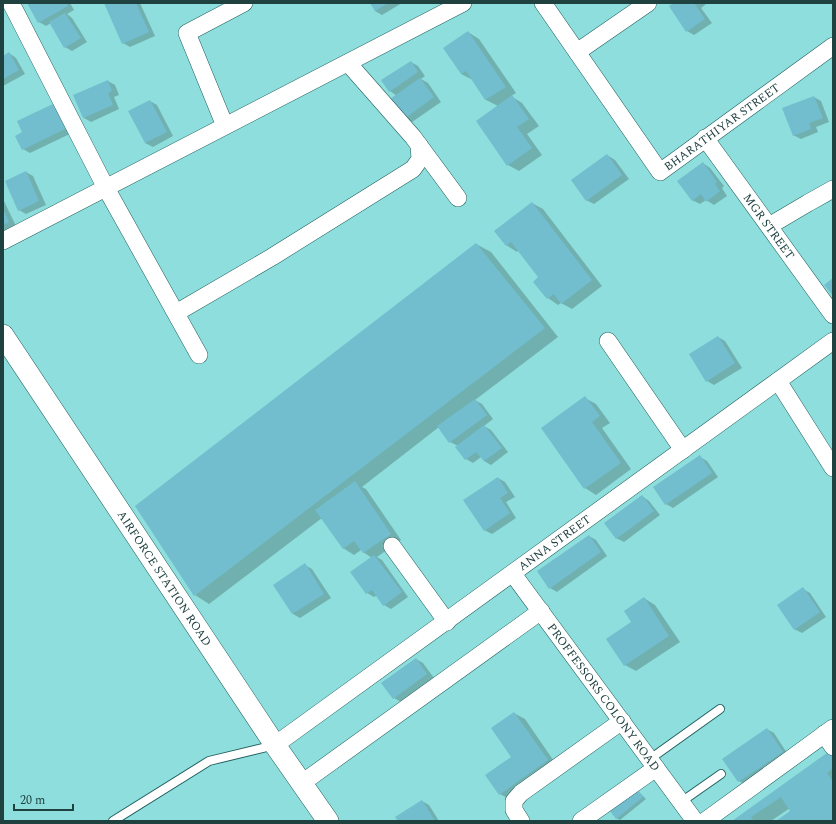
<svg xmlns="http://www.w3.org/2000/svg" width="836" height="824" font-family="Spectral,serif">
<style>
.shadow{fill:#0003}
.building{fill:#72becf}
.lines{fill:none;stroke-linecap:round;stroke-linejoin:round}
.service-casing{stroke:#21605f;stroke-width:10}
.minor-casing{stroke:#21605f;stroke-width:18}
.tertiary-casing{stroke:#21605f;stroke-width:22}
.service{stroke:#fff;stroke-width:8}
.minor{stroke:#fff;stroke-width:17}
.tertiary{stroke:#fff;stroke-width:21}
.labels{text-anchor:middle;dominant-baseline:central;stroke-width:4;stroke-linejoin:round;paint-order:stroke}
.street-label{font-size:12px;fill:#1f4140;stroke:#8ddedc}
</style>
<rect width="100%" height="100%" fill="#8ddedc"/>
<g class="shadow">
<path d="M28,3H70L74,10L67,14L72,18L87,42L72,51L65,47L51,23L46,26L39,22Z"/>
<path d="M105,3H140L155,36L130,47L123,43Z"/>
<path d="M371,3H402L382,15L375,11Z"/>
<path d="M675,3H705L706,4L701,8L712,23L694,35L687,31L670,7Z"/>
<path d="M468,32L479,39L516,93L511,96L522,103L539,126L527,134L542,155L519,171L508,165L498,106L486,100L473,80L461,74Z"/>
<path d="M9,53L16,58L25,74L3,86V57Z"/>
<path d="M411,62L418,66L425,76L421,79L428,83L441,102L412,122L405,118L397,96L390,91Z"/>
<path d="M108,81L115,85L119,95L114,97L119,109L91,122L84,118Z"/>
<path d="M814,97L821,101L829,122L816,127L818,132L801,139L793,135Z"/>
<path d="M150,101L157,105L173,136L153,147L145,143Z"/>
<path d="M64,107L76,131L30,153L23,149Z"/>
<path d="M607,155L615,160L629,179L594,204L586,200Z"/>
<path d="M703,163L710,168L724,186L722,188L727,196L714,205L706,200L700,204L692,200Z"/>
<path d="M26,172L33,176L46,205L26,214L19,210Z"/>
<path d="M3,199L16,226L3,232Z"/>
<path d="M532,203L543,209L602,286L572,309L561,303L558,305L548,298L540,278L519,250L517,252L506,245Z"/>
<path d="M476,244L491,252L558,337L475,400L482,404L493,419L484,426L491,430L508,452L491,465L484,461L481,457L473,463L466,459L457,447L458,446L450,442L439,427L362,487L366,489L401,540L377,557L382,560L408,597L391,609L384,605L377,595L374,597L367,593L372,558L363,552L361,550L354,555L343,548L322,518L209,604L195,595Z"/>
<path d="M718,337L725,341L742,368L714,385L707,381Z"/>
<path d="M585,398L596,404L610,423L602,428L631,469L596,495L585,488Z"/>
<path d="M700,457L707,461L718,477L673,508L666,504Z"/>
<path d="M498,478L505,482L515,497L506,502L516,518L492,534L484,530Z"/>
<path d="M642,496L649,501L660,515L624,542L616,538Z"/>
<path d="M589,536L596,540L607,556L557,592L550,588Z"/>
<path d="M305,565L312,569L331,598L300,618L293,614L274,585Z"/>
<path d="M803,589L810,593L826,617L802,633L794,629Z"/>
<path d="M644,598L655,605L680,642L636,671L625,665Z"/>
<path d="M416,659L423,663L434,678L401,702L394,698Z"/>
<path d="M514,713L525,719L558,767L511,800L500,794L512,757Z"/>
<path d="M767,729L774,733L789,756L746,785L739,781Z"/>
<path d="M833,753V821H777L792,811L790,808L771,821H733Z"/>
<path d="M637,790L646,799L620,820L616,818Z"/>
<path d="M422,801L429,805L439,821H399Z"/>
</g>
<g class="building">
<path d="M27,3H66L68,6L38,23Z"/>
<path d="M104,3H136L149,32L122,44Z"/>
<path d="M370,3H388L375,11Z"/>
<path d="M673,3H694L705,19L686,32L669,6Z"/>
<path d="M65,13L81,38L64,48L49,22Z"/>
<path d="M468,31L506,87L485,100L466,71L461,74L443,48Z"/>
<path d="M9,52L19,70L3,79V56Z"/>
<path d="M411,61L418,72L389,92L381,80Z"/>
<path d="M420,78L434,97L404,119L390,99Z"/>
<path d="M108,80L112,91L108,93L113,105L83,118L73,95Z"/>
<path d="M512,95L529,119L517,127L532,148L507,166L476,121Z"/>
<path d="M814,96L823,118L809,123L811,129L793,136L782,108Z"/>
<path d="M150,100L167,132L145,143L128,111Z"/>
<path d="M57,102L69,127L22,150L15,136L22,132L17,121Z"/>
<path d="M607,154L622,175L586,201L571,180Z"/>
<path d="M703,162L717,182L715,184L720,191L706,202L701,194L692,201L677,181Z"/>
<path d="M26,171L39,201L18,211L5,181Z"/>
<path d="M532,202L592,280L561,304L554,294L547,299L533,282L538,277L511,242L506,246L494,231Z"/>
<path d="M3,209L9,222L3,225Z"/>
<path d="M476,243L545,328L194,596L135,506Z"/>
<path d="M833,278V296L824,285Z"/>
<path d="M718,336L735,363L706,382L689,354Z"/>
<path d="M585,396L600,416L592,422L621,463L584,489L541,428Z"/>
<path d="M475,399L487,415L449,443L437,426Z"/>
<path d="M484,425L502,448L484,461L476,452L465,460L455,447Z"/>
<path d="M700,455L712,473L665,505L653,487Z"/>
<path d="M498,477L508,493L500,498L510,513L484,531L463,500Z"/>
<path d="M355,481L391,534L363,553L354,541L343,549L315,510Z"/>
<path d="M642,495L654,511L616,539L604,523Z"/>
<path d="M589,535L601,552L549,589L537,571Z"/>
<path d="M374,555L402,592L383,606L372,590L366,594L350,572Z"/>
<path d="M305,563L324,594L292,614L273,585Z"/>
<path d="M803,587L820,612L794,630L777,605Z"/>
<path d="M644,597L669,636L624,666L606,639L631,622L624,611Z"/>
<path d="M416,658L427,674L393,699L381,683Z"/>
<path d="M514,712L548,760L499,795L485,775L511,757L491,728Z"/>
<path d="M767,728L783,752L738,782L722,759Z"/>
<path d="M831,750L833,754V768L827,773L833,782V821H776L790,811L781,797L751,817L754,821H732Z"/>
<path d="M637,789L643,797L616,819L610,811Z"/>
<path d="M422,800L435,821H398L395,817Z"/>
</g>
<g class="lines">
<defs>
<g id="service">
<path d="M650,759L720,709"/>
<path d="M681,802L721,774"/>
<path d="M113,821L209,761L275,745"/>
</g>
<g id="minor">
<path d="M11,3L106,188L199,355"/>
<path id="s1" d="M543,3L660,172L833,46"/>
<path d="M577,52L648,3"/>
<path d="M348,63L413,137L458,198"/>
<path d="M225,126L187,33L244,3"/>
<path id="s2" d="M705,138L833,315"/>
<path d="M769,226L808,203L833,189"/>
<path d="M3,241L463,3"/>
<path d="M176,313L272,257L413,169L420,159L419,145"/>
<path d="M608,341L683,450"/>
<path d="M778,381L833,468"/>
<path d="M392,546L447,622"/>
<path id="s3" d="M513,574L695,821"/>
<path d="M824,734L833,747"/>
<path id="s4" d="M275,745L833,341"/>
<path d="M302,783L541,611"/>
<path d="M521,821L514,810V801L521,793L622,721"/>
<path d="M581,821L656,768"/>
<path d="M705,821L833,728"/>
</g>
<g id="tertiary">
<path id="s5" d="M3,335L275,745L328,821"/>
</g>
</defs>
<use href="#service" class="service-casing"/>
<use href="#minor" class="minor-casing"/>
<use href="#tertiary" class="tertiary-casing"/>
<use href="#service" class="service"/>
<use href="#minor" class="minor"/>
<use href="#tertiary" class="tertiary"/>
</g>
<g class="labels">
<g class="street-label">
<text stroke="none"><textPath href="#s1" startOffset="282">BHARATHIYAR STREET</textPath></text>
<text stroke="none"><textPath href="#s2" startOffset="109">MGR STREET</textPath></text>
<text stroke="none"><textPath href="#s4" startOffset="345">ANNA STREET</textPath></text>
<text stroke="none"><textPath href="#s5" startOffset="292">AIRFORCE STATION ROAD</textPath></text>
<text stroke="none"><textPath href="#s3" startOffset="153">PROFFESSORS COLONY ROAD</textPath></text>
</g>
</g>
<rect width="836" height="824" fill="none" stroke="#1f4140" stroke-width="8"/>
<path d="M14 804v6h59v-6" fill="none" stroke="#1f4140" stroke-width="2"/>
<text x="20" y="804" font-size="12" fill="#1f4140" stroke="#8ddedc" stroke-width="3" paint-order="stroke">20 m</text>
</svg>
